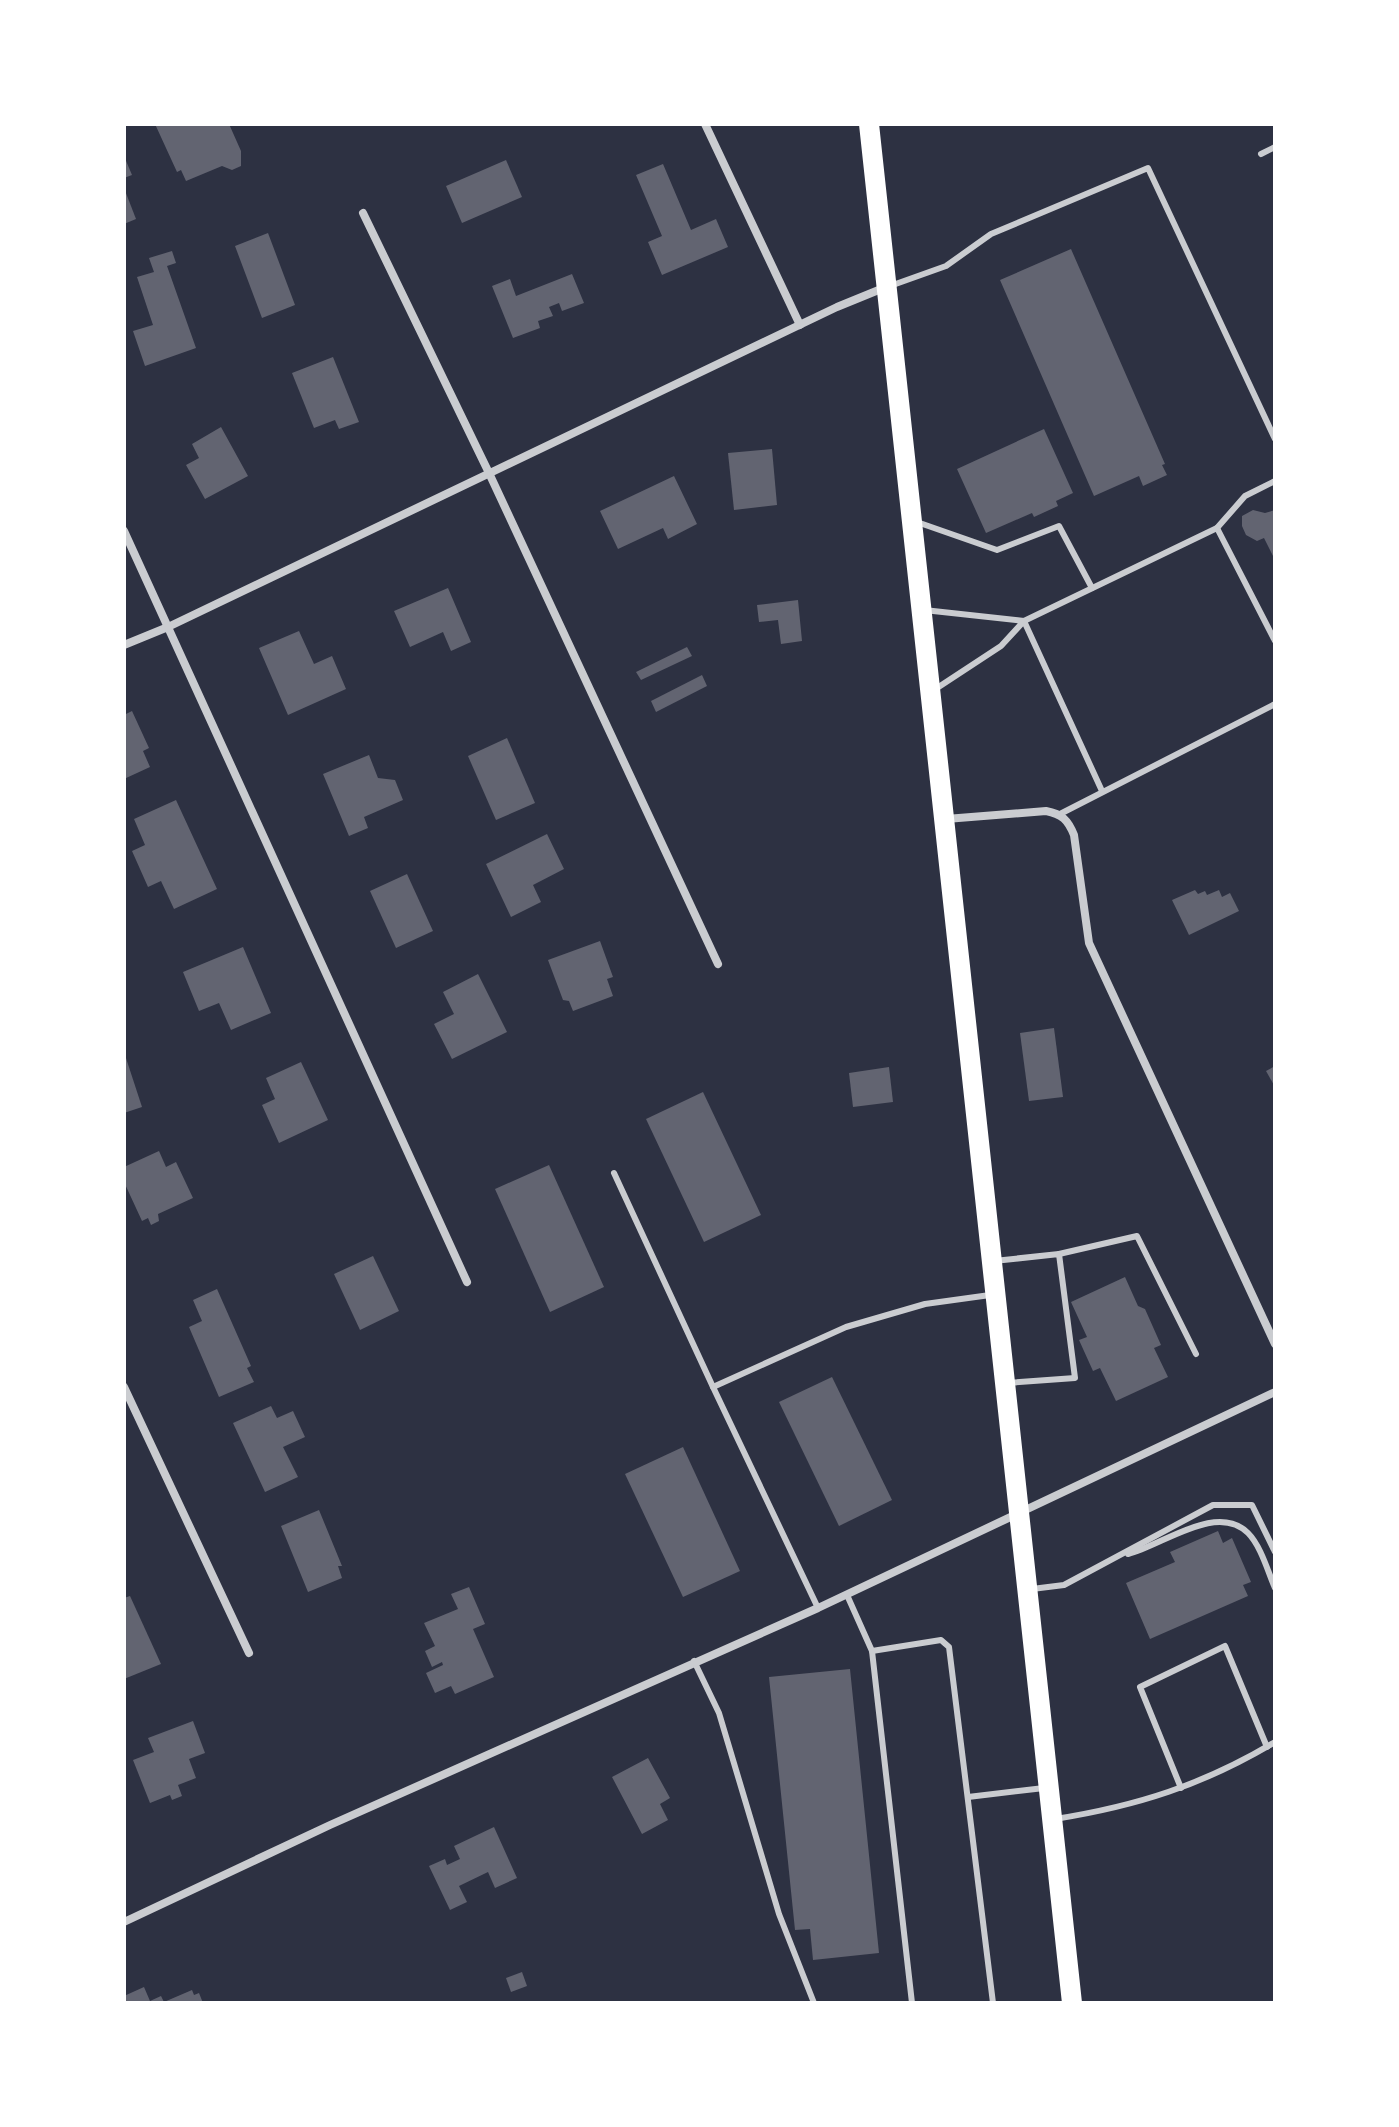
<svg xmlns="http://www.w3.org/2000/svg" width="1399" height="2127" font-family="Lora,serif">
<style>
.building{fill:#626471}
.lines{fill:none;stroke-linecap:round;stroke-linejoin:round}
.service{stroke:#caccd0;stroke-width:6}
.minor{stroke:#caccd0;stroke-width:8}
.primary{stroke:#fff;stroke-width:20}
</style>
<rect width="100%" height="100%" fill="#2d3142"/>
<g class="building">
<path d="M155,124H229L241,151V166L232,170L222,166L186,181L181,170L177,172Z"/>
<path d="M124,156L132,175L124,178Z"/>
<path d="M506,160L522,197L462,223L446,186Z"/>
<path d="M663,164L691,230L716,219L728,247L662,275L648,242L662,236L636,175Z"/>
<path d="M124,188L136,219L124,224Z"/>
<path d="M268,233L295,305L262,318L235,246Z"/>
<path d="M1071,249L1165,464L1162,465L1167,475L1143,486L1139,476L1094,496L1000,280Z"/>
<path d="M172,251L176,263L167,266L196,348L145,366L133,331L153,325L137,277L154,272L149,258Z"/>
<path d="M572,274L584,303L562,311L559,303L549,307L553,316L538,321L540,328L513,338L492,286L510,279L516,296Z"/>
<path d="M333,357L359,422L339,429L335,420L314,428L292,373Z"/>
<path d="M221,427L248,476L205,499L186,465L199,458L192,444Z"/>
<path d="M1044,429L1073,493L1056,501L1058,506L1034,517L1032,513L986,533L957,469Z"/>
<path d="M772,449L777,505L734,510L728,453Z"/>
<path d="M674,476L697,524L668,539L663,528L618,549L600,511Z"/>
<path d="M1253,510L1265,513L1275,510V560L1264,538L1257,541L1246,535L1242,526V516Z"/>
<path d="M448,588L471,642L451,651L443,632L410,647L394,611Z"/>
<path d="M798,600L802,641L781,644L778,620L759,622L757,605Z"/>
<path d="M299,631L314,664L332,656L346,689L288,715L259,648Z"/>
<path d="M687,647L692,656L641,680L636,672Z"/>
<path d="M702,675L707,686L656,712L651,701Z"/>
<path d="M132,711L149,748L143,751L150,767L124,779V715Z"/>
<path d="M507,738L535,803L496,820L468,756Z"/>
<path d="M369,755L378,778L395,780L403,800L364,817L368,828L349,836L323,774Z"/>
<path d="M176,800L217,889L174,909L161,881L148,887L132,851L145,845L134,819Z"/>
<path d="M547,834L564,869L533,885L541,902L511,917L486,864Z"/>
<path d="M407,874L433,931L396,948L370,891Z"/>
<path d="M1195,890L1198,894L1205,891L1207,895L1219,890L1222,897L1230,893L1239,911L1189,935L1172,900Z"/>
<path d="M600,941L613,977L607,979L613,996L573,1011L569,1001L563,1000L548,960Z"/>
<path d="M243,947L271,1013L231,1030L219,1003L199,1011L183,972Z"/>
<path d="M478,974L507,1032L452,1059L434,1024L454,1014L443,992Z"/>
<path d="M1054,1028L1063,1097L1029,1101L1020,1033Z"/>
<path d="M124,1052L142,1107L124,1113Z"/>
<path d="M301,1062L328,1120L279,1143L262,1105L275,1099L266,1078Z"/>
<path d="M1275,1066V1087L1266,1071Z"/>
<path d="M889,1067L893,1102L853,1107L849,1073Z"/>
<path d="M703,1092L761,1215L704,1242L646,1119Z"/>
<path d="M159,1151L166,1167L176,1162L193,1198L158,1214L159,1221L151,1225L148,1218L142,1221L124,1182V1167Z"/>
<path d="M549,1165L604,1287L550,1312L495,1189Z"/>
<path d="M373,1256L399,1311L360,1330L334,1274Z"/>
<path d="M1125,1277L1138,1306L1145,1309L1161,1345L1154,1348L1168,1377L1116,1401L1100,1368L1093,1371L1079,1340L1087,1337L1071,1302Z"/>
<path d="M217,1289L251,1366L247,1368L254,1382L219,1397L189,1327L202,1321L193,1300Z"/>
<path d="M832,1377L892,1500L839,1526L779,1402Z"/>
<path d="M271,1406L277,1418L293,1411L305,1437L283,1447L298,1477L265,1492L233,1423Z"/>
<path d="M683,1447L740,1571L683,1597L625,1474Z"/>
<path d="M319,1510L342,1566H338L342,1578L308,1592L281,1526Z"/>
<path d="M1218,1531L1223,1543L1232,1538L1251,1582L1243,1585L1248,1596L1150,1639L1126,1583L1175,1562L1170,1552Z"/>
<path d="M469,1587L485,1624L473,1629L494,1677L455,1694L451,1686L435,1693L426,1673L443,1665L442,1662L432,1667L425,1651L435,1646L424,1623L458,1609L451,1594Z"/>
<path d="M130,1596L161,1664L124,1679V1598Z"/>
<path d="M850,1669L879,1953L813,1960L810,1929L795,1930L769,1677Z"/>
<path d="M193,1721L205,1753L189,1759L196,1778L178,1785L182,1796L172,1800L170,1795L150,1803L133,1760L154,1752L148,1738Z"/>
<path d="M648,1758L670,1798L660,1804L668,1820L642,1834L612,1777Z"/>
<path d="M494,1827L517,1878L495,1888L488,1872L459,1886L467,1902L450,1910L429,1866L445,1859L447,1865L460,1859L454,1846Z"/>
<path d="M522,1972L527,1986L511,1992L506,1978Z"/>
<path d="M144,1987L150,2001L161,1996L164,2002L192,1990L194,1995L199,1993L203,2003H124V1996Z"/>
</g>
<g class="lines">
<g class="service">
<path d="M1261,154L1275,147"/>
<path d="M890,286L946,266L991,234L1148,168L1275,439"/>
<path d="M914,521L997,550L1059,526L1092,588"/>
<path d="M1217,528L1275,641"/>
<path d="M924,610L1024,621"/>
<path d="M1024,621L1102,791"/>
<path d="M934,690L1001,646L1024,621L1217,528L1245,496L1275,481"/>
<path d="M1060,814L1275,704"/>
<path d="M614,1173L713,1387"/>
<path d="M1059,1254L1137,1236L1196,1354"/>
<path d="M994,1261L1059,1254L1075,1378L1007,1383"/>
<path d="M1128,1554C1163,1545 1217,1502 1248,1533C1261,1546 1268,1572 1275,1588"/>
<path d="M1032,1589L1064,1585L1213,1505H1252L1275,1552"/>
<path d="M847,1595L872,1651L912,2003"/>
<path d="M818,1608L713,1387L846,1327L925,1304L990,1295"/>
<path d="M872,1651L941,1640L949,1647L993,2003"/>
<path d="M694,1661L719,1713L779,1914L814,2003"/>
<path d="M1181,1788L1140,1687L1225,1646L1267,1747"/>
<path d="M968,1797L1044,1788"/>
<path d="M1055,1819C1137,1806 1203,1785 1275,1742"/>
</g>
<g class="minor">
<path d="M705,124L800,325"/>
<path d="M363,213L489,473L718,964"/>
<path d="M124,531L467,1282"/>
<path d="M124,645L168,627L837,307L886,287"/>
<path d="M946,819L1046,811C1062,814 1068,820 1074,835L1089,943L1275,1344"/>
<path d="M124,1387L249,1653"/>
<path d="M124,1922L330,1825L818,1608L1275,1392"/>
</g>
<path class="primary" d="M869,124L1072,2003"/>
</g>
<rect width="1399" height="2127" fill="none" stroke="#ffffff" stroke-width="252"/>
</svg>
